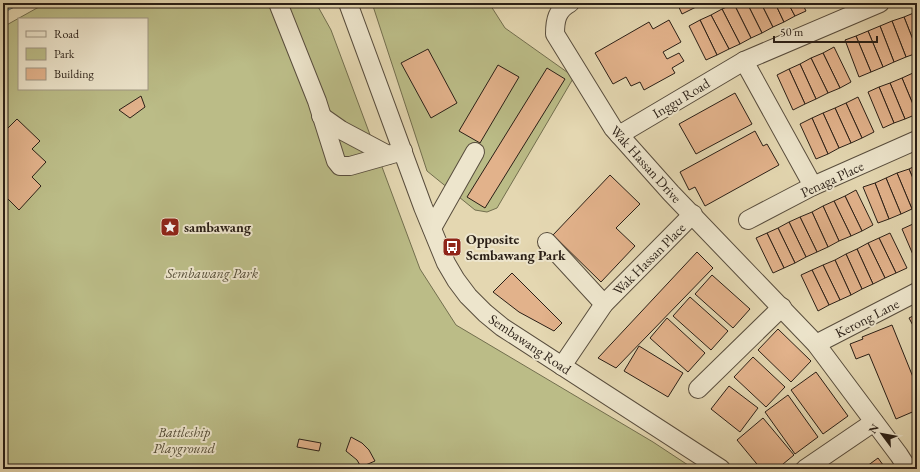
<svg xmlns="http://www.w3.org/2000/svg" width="920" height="472" font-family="'EB Garamond',serif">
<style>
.green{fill:#bbbc87;stroke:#726e4e;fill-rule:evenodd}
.water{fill:#9ab7b7;stroke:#6d7a77}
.building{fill:#e2b28b;stroke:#2a1f16}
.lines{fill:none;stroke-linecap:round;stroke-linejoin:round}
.minor-casing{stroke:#584d3d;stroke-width:20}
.minor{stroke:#ede5cc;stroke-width:18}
.labels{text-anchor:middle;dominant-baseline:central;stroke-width:4;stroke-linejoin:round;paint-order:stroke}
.street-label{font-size:14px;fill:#2a1f16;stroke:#ede5cc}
.poi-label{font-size:14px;font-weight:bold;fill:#2a1f16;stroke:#ede5cc;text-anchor:start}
.park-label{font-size:14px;font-style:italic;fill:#564e38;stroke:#ede5cc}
</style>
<rect width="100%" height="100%" fill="#e4d7b1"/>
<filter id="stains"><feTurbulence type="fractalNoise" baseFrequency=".005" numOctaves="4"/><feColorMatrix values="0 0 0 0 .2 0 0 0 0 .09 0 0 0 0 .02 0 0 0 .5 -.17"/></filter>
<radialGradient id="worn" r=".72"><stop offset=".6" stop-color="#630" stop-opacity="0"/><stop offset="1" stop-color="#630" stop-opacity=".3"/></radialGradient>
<g class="green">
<path d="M46,3H316L331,30L420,269L456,325L653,442L694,469H3V27ZM19,19H147V89H19Z"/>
<path d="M372,3H489L505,28L574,77L497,208L487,212L475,210L427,171Z"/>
</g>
<path class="water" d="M3,3H22L3,13Z"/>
<g class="building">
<path d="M677,3H691L694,8L682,14Z"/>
<path d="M691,3H704L694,8Z"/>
<path d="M747,3H761L773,27L762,33Z"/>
<path d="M747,3L762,33L751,38L734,4Z"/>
<path d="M761,3H775L784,22L773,27Z"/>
<path d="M775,3H788L795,16L784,22Z"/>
<path d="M788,3H802L806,11L795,16Z"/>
<path d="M814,3H826L816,7Z"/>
<path d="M734,4L751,38L740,44L722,9Z"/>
<path d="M722,9L740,44L729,49L711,15Z"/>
<path d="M916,12L917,16V50L904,17Z"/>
<path d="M711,15L729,49L717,55L700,20Z"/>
<path d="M904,17L917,50V53L906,57L892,21Z"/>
<path d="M669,20L681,42L663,52L667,59L679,53L684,61L672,68L675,73L644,90L640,82L631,86L626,77L613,84L595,53L649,22L653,29Z"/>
<path d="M700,20L717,55L706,60L689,26Z"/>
<path d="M892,21L906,57L894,62L880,26Z"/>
<path d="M880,26L894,62L883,67L868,31Z"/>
<path d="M868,31L883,67L871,72L856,36Z"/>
<path d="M856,36L871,72L859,77L845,40Z"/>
<path d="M834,47L851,82L840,88L823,53Z"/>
<path d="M428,49L457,103L431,118L401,63Z"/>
<path d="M823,53L840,88L828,93L811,58Z"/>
<path d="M811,58L828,93L816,99L800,64Z"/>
<path d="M800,64L816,99L805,104L789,69Z"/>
<path d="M498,65L519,77L480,143L459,131Z"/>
<path d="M547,68L565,79L485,208L467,197Z"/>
<path d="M789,69L805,104L793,110L777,75Z"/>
<path d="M917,71V82L913,73Z"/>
<path d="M913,73L917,82V114L902,78Z"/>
<path d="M902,78L917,114L905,119L890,83Z"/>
<path d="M890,83L905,119L894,123L879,87Z"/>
<path d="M879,87L894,123L883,128L868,92Z"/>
<path d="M735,93L752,124L696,154L679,124Z"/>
<path d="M141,96L145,107L130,118L119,110Z"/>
<path d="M858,97L874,132L862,138L846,103Z"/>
<path d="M846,103L862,138L851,143L835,108Z"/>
<path d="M835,108L851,143L839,148L823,113Z"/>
<path d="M823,113L839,148L828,154L812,118Z"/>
<path d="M812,118L828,154L816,159L800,124Z"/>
<path d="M17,119L40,141L32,149L46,162L32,177L41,186L19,210L3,194V146L6,143L3,141V133Z"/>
<path d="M755,131L763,146L767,144L779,165L705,206L695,187L689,190L680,172Z"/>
<path d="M917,165V188L909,169Z"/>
<path d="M909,169L917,188V207L912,209L897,173Z"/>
<path d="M897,173L912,209L901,214L886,178Z"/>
<path d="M610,175L640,204L616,228L635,246L601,282L553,235Z"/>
<path d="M886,178L901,214L889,219L875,183Z"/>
<path d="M875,183L889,219L878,223L863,187Z"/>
<path d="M856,190L873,225L862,231L845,196Z"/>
<path d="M845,196L862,231L851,236L834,201Z"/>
<path d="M834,201L851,236L839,241L823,206Z"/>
<path d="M823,206L839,241L828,247L812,212Z"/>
<path d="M812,212L828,247L817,252L800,217Z"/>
<path d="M800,217L817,252L806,257L789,222Z"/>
<path d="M789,222L806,257L795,263L778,228Z"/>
<path d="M917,222V233L913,224Z"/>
<path d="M913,224L917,233V264L902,229Z"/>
<path d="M778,228L795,263L784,268L767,233Z"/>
<path d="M767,233L784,268L773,273L756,238Z"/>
<path d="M890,233L907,268L896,273L879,238Z"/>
<path d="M879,238L896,273L885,278L868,243Z"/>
<path d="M868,243L885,278L873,284L857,249Z"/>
<path d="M857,249L873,284L862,289L846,254Z"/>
<path d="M697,252L713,268L616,368L598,358Z"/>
<path d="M846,254L862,289L851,295L835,260Z"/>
<path d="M835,260L851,295L840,300L823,265Z"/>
<path d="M823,265L840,300L829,305L812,270Z"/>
<path d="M812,270L829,305L818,311L801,275Z"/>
<path d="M512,273L562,323L554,331L519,312L493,292Z"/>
<path d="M712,275L750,309L733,328L695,294Z"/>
<path d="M690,297L728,331L711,350L673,316Z"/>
<path d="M917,314V333L909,318Z"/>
<path d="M667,318L705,353L688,372L650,338Z"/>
<path d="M892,325L917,387V410L896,419L869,354L856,359L850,344L863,339L862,337Z"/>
<path d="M778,329L811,361L791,382L758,350Z"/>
<path d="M639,346L683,373L668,397L624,371Z"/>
<path d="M753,357L785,387L766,407L734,377Z"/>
<path d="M816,372L848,416L823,434L791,390Z"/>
<path d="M729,386L758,408L740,432L711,409Z"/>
<path d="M788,395L818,437L795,454L765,412Z"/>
<path d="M763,418L794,455L777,469H761L737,440Z"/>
<path d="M351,437L362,443L369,450L375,461L361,467L357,460L346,451Z"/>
<path d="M299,439L321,443L319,451L297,447Z"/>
<path d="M878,458L886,469H863Z"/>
</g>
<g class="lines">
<defs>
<g id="minor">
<path d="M278,3L317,101L336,161L340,166H350L403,151"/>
<path d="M348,3L423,207L446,263L456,280L468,296L485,313L502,327L721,469"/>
<path d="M570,3C557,10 555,20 555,34L613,128L671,193L816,344L899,455L908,469"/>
<path d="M744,61L813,186"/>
<path d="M321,116L341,130L388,155"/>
<path d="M619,135L744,61L880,3"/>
<path d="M748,220L813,186L917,140"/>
<path d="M432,228L475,152"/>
<path d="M547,242L604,304"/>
<path d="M816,344L917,292"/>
<path d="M562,366L604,304L693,214"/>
<path d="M698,389L782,307"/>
<path d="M805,469L874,422"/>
</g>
</defs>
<use href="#minor" class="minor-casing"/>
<use href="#minor" class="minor"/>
</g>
<defs>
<symbol id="sight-square" viewBox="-11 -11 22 22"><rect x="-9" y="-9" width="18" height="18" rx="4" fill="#8f2418" stroke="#ede5cc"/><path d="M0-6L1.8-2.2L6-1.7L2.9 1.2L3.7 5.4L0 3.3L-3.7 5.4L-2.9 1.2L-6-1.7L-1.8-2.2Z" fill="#fff"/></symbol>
<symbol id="bus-square" viewBox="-11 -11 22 22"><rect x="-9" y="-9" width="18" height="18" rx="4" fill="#8f2418" stroke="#ede5cc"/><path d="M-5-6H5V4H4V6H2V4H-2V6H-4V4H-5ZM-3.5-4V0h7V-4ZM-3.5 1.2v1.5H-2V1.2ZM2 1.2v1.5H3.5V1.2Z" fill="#fff"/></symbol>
</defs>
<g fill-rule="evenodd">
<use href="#sight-square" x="159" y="216" width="22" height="22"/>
<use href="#bus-square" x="441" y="236" width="22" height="22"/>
</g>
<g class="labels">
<g class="street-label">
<text transform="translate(681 98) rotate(-31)">Inggu Road</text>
<text transform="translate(646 164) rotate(48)">Wak Hassan Drive</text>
<text transform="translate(832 179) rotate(-25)">Penaga Place</text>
<text transform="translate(649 259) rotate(-45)">Wak Hassan Place</text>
<text transform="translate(867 318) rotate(-27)">Kerong Lane</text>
<text transform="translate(530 344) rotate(34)">Sembawang Road</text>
</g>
<g class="poi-label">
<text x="184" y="227">sambawang</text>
<text x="466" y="239">Opposite<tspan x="466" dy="16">Sembawang Park</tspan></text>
</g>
<g class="park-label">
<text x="212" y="273">Sembawang Park</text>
<text x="184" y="432">Battleship<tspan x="184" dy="16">Playground</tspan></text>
</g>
</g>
<rect width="920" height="472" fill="none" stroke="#e4d7b1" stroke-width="16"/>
<rect x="4" y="4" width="912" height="464" fill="none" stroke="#2a1f16" stroke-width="2"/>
<rect x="8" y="8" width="904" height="456" fill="none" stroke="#2a1f16"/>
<rect x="18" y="18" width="130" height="72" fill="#ede5cc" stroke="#9f9683"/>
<rect x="26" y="31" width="20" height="6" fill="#ede5cc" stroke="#9f9683"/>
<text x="54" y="38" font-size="12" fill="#2a1f16">Road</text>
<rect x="26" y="48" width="20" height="12" fill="#bbbc87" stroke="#9f9683"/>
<text x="54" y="58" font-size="12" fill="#2a1f16">Park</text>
<rect x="26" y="68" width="20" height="12" fill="#e2b28b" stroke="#9f9683"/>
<text x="54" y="78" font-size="12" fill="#2a1f16">Building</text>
<g transform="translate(882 434) rotate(302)" stroke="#ede5cc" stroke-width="3" paint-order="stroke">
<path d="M0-3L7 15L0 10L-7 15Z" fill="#2a1f16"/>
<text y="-6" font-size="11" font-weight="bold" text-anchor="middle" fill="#2a1f16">N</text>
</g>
<path d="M774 36v6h103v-6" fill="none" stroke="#2a1f16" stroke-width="2"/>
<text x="780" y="36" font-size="12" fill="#2a1f16" stroke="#ede5cc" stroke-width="3" paint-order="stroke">50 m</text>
<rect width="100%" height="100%" filter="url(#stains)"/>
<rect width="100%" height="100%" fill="url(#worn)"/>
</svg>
